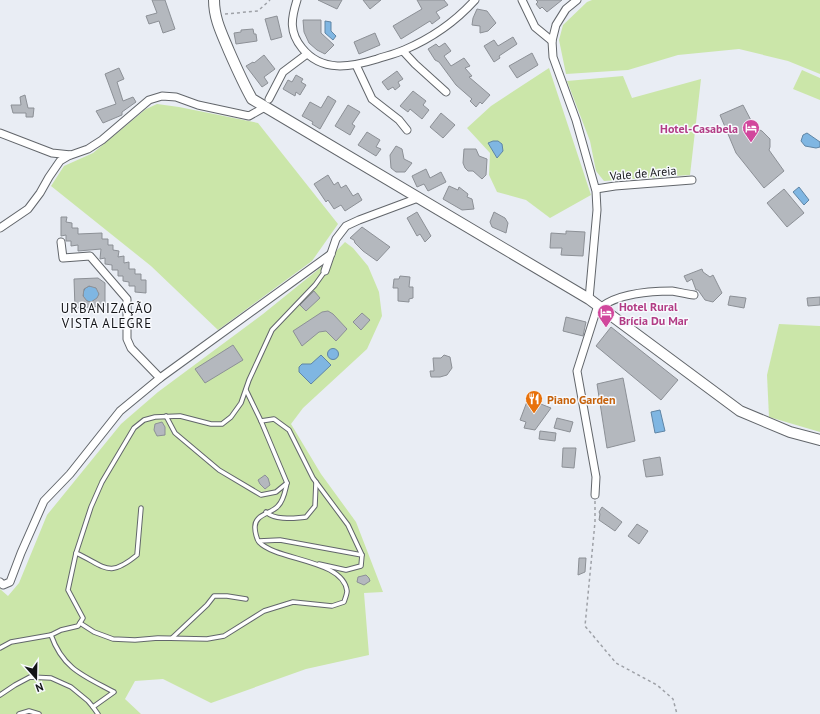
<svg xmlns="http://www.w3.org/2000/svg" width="820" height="714" font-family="'PT Sans',sans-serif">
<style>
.green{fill:#cbe6a9}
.water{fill:#7fb6e2;stroke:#5f85a5}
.building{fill:#b4b8be;stroke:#8c9096;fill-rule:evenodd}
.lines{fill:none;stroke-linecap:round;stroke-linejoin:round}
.lane-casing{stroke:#62666b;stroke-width:5.5}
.street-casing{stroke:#62666b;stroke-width:9}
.secondary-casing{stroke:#62666b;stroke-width:12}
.path{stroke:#9ea1a7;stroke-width:1.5;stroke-dasharray:3 3;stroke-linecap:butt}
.lane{stroke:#fff;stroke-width:3.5}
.street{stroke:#fff;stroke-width:7}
.secondary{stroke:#fff;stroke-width:10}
.labels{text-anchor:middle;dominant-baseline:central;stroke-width:3;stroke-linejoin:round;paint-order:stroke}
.hotel-label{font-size:12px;font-weight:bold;fill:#b23c85;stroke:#f8fafe;text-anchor:end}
.street-label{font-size:12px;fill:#131417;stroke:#f8fafe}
.food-label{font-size:12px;font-weight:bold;fill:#c56008;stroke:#f8fafe;text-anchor:start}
.neighbourhood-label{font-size:13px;letter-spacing:1px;fill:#131417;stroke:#f8fafe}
</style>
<rect width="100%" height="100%" fill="#e9edf4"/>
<g class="green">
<path d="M592,0H820V74L788,61L739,49L678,55L628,70L566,74L559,40L563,25L587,2Z"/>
<path d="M549,68L591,195L550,218L526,200L497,192L489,175L490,153L467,128L491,106Z"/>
<path d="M802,70L820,78V100L793,89Z"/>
<path d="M623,76L632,98L701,79L690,175L604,181L596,171L590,141L567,81Z"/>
<path d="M157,104L179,107L258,123L338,224L312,261L218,330L151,266L51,186L64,166L93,153L146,109Z"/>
<path d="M345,242L353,248L368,266L379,292L382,316L367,349L303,408L291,424L321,474L356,522L383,592L364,593L369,655L306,669L211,703L163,679L135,681L125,699L141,714H0V589L8,596L19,583L47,515L121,424L158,392L263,314L320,268Z"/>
<path d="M779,324L820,326V432L769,417L767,375Z"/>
</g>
<g class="water">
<path d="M325,21L331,22V31L336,36L333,40L325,33Z"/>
<path d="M807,133L820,142V147L816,148L805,146L801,141L803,135Z"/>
<path d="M493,141H498L502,144L503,151L497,158L488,143Z"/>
<path d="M799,187L809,200L804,205L793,192Z"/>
<circle cx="91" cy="294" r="8"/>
<circle cx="333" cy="354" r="5.5"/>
<path d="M321,355L331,365L311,384L299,372V367L302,364H311Z"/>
<path d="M660,410L665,431L655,433L651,412Z"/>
</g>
<g class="building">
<path d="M152,0H165L175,29L163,33L159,21L149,24L146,16L157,13Z"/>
<path d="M318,0H342L337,9Z"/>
<path d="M363,0H381L370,9Z"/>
<path d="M417,0H444L448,5L436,12L440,18L432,24L430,21L401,39L393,26L422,9Z"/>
<path d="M536,0H562L547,12L542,7L540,9L536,4L538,2Z"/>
<path d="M477,9L487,11L496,23L488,31L480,33V26L472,25L473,18Z"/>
<path d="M277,16L282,37L271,40L265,19Z"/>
<path d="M303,20H321V33L334,45L325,54L317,50L309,43L304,32Z"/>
<path d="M253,29L254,34H256L257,41L236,44L234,33L241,32V30Z"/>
<path d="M375,33L380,45L359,54L354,42Z"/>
<path d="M513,37L517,44L499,56L500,58L494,62L484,46L494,40L498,46Z"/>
<path d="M445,43L451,51L444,56L451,66L464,58L470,66L465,68L472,76L469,77L490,95L482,104L480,102L476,107L470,101L472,99L456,85L439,62L435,60L428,49L436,44L439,47Z"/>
<path d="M532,53L538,65L517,78L509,66Z"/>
<path d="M264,55L275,69L264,77L268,83L262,87L246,66L253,62L254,63Z"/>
<path d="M119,68L124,79L117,82L123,101L133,97L136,102L122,112V115L103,123L96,111L116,104L105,74Z"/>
<path d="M397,71L403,79L398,82L400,86L395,90L393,87L388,90L382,82Z"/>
<path d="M296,75L303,79L301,82L306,85L300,95L296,92L295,96L283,89L288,80L292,82Z"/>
<path d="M413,91L426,101L423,105L429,110L422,119L410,109L408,112L400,106Z"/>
<path d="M25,95L28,108H34L33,117H26V113H13L11,105H21L20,97Z"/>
<path d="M328,96L336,101L320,129L312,124L313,122L302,116L310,102L321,108Z"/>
<path d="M348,105L360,112L352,124L355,126L350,135L335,126Z"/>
<path d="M743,105L755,128L762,131L770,139V147L769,150L784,171L764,188L736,153L720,115Z"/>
<path d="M441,113L455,125L443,138L430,127Z"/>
<path d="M367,132L380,140L376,147L381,149L376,156L358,145Z"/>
<path d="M396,146L402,149L404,159L412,163L405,172H396L391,168L390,155Z"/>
<path d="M464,149H476L479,156L487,159L486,175L482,179L473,171H468L465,168L463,163Z"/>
<path d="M426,169L430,178L441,172L446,182L428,191L424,184L417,187L412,176Z"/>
<path d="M328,175L334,185L338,182L341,188L346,185L353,196L358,193L362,200L345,211L341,205L334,209L328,200L326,202L314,184Z"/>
<path d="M449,186L458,190L459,187L468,194L467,197L472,199L474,209L462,210L443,199Z"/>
<path d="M784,189L804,213L787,227L767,203Z"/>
<path d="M417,212L431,236L425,242L420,234L417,236L407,218Z"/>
<path d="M494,212L505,218L508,223L506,233L492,227L490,222Z"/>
<path d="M61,217H67L66,222L72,223V228H78V234L102,233V239H108V245H113V250L119,251L118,257L124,256V263L129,262V269H135V274H141V280H146V293L135,292V286H129V282L123,281V276H118V270H112V265L105,264V258L100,259L101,249L78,251V245L71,246V241H66V235L61,236Z"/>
<path d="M362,227L390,247L377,261L363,251L355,243L354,240L350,238Z"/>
<path d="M566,231L585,232L583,256L561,255L562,248H550L551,233L566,234Z"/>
<path d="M702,269L703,272L710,277L713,275L722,293L713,302L705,300L698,290H696L692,279L687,282L684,276Z"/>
<path d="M400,276L410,277L409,287H413V298L409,299V302L398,301V288H393L394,279H399Z"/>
<path d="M98,278L105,283V306L75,308L74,279ZM89,286L96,288L99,294L97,298L91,302L87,301L83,296L84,289Z"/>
<path d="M314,291L320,298L306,311L300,305Z"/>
<path d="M730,296L746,298L744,308L728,305Z"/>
<path d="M820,297V305L808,306L807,298Z"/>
<path d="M328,311L333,314L347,329L336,341L326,331L319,332L302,346L293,331L322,312Z"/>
<path d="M362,313L370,320L361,330L353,322Z"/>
<path d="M566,317L586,322L583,336L563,331Z"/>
<path d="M611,327L678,380L661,400L596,346Z"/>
<path d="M233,345L243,360L205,383L195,369Z"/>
<path d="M444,355L450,357L452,368L447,375L440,377H431L430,371H434L433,358H441Z"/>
<path d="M623,378L635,441L607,448L597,384Z"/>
<path d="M528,399L551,408L535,430L524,428L526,422L520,420Z"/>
<path d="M557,418L573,422L570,432L554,428Z"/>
<path d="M162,422L165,427V435L157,436L154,430L155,424Z"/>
<path d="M540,431L556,433L555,441L539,439Z"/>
<path d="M563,448H576L574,468L562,467Z"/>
<path d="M660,457L663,475L646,477L643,460Z"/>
<path d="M265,475L268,478L270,485L265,489L260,484L258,480Z"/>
<path d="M602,507L622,522L615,531L599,520L600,514L599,512Z"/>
<path d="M637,524L648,531L639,544L628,536Z"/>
<path d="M579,558H586L585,572L578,575Z"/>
<path d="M366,575L369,578L370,581L364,585L357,582L358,577Z"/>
</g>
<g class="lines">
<defs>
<g id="lane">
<path d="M166,416L175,433L219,470L261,495L276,492L287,483"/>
<path d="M261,421L274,419L289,430L313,478L348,525L362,555L361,566L346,570L319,564"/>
<path d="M266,512C276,521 294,518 306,517L315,506L316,482"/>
<path d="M259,541L280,540L362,555"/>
<path d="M76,553C105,566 108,579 137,555L141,508"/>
<path d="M80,623L94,632L113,639L135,640L158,638L207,639L224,636L264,611L293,602L332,606L344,602C345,599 347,594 347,591C343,559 277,561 259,542C257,540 255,532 255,528C254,514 271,514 278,506C284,500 285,491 287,483L261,421L246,390"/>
<path d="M172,638L207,605L214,596H227L246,599"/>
<path d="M0,648L11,642L51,635"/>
<path d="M0,695L15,685L30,677L51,678L71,687L88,701L93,707"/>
<path d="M19,714L29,711L39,714"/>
<path d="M98,714L93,707L114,692C84,676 63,669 51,635L61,630L78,626L83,618L68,590L76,553L91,507L102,482L134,428L144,420L155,417L180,416L211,424H222L231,417L241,403L249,380L272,330L315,285L325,271"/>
</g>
<g id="street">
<path d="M297,0C291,19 289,32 302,48C322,73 351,67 377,59C386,56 395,54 404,50C430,39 456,21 475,0"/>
<path d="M522,0L535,27L552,41"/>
<path d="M577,0L566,9L556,25L552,41L553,57L576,120L596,191L597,210L589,299"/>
<path d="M403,51L415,64L446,92"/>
<path d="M356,65L372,99L399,120L407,130"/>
<path d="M269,99L283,72L307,54"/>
<path d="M0,133L52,153L71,155L88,149L102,140L149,100L162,96L176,97L198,105L249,116L265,107"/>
<path d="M596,189L615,186L692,180"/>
<path d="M0,228L28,209L40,193L49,177L60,161L70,155"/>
<path d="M61,242L63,258L90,256L127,299V339L131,348L160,378"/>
<path d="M325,271L336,239L346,226L359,220L418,198"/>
<path d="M601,307C618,294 650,291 672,291C679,292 686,294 694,295"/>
<path d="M595,495L596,477L577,371L598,305"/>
<path d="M0,582L3,585L10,582L21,553L44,501L70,474L120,411L160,378L331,254"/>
</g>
<path id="secondary" d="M214,0C214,19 222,34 229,51C236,67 243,83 252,99L589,299L740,411L790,432L820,440"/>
</defs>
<use href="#lane" class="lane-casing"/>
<use href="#street" class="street-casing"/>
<use href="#secondary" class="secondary-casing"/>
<g class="path">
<path d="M225,14L258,11L270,0"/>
<path d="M595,501V522L585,626L616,663L657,685L673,699L677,714"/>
</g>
<use href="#lane" class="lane"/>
<use href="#street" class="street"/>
<use href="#secondary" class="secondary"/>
</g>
<defs>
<symbol id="hotel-pin" viewBox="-11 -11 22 30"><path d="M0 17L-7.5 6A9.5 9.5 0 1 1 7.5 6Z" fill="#d1479c" stroke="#f8fafe"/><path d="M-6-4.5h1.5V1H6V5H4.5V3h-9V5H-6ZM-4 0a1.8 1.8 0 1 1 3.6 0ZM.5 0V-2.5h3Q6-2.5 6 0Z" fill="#fff"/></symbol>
<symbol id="restaurant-pin" viewBox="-11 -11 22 30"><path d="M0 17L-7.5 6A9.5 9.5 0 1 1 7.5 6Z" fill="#e8710a" stroke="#f8fafe"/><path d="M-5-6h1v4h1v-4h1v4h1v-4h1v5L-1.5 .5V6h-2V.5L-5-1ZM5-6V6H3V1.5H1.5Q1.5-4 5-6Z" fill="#fff"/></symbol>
</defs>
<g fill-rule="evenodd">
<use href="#hotel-pin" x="741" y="118" width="20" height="27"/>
<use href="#hotel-pin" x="596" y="303" width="20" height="27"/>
<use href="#restaurant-pin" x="524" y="389" width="20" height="27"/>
</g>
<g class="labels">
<g class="hotel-label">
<text x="738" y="128">Hotel-Casabela</text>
<text x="619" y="306" text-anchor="start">Hotel Rural<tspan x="619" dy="14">Brícia Du Mar</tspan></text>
</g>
<g class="street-label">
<text transform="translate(643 173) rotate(-5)">Vale de Areia</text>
</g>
<g class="food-label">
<text x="547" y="399">Piano Garden</text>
</g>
<g class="neighbourhood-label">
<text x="107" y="308">URBANIZAÇÃO<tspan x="107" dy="15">VISTA ALEGRE</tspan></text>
</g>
</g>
<g transform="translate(36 678) rotate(160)" stroke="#f8fafe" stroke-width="3" paint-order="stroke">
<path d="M0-3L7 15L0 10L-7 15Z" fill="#131417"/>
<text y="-6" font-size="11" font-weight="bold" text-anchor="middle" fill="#131417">N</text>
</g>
</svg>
